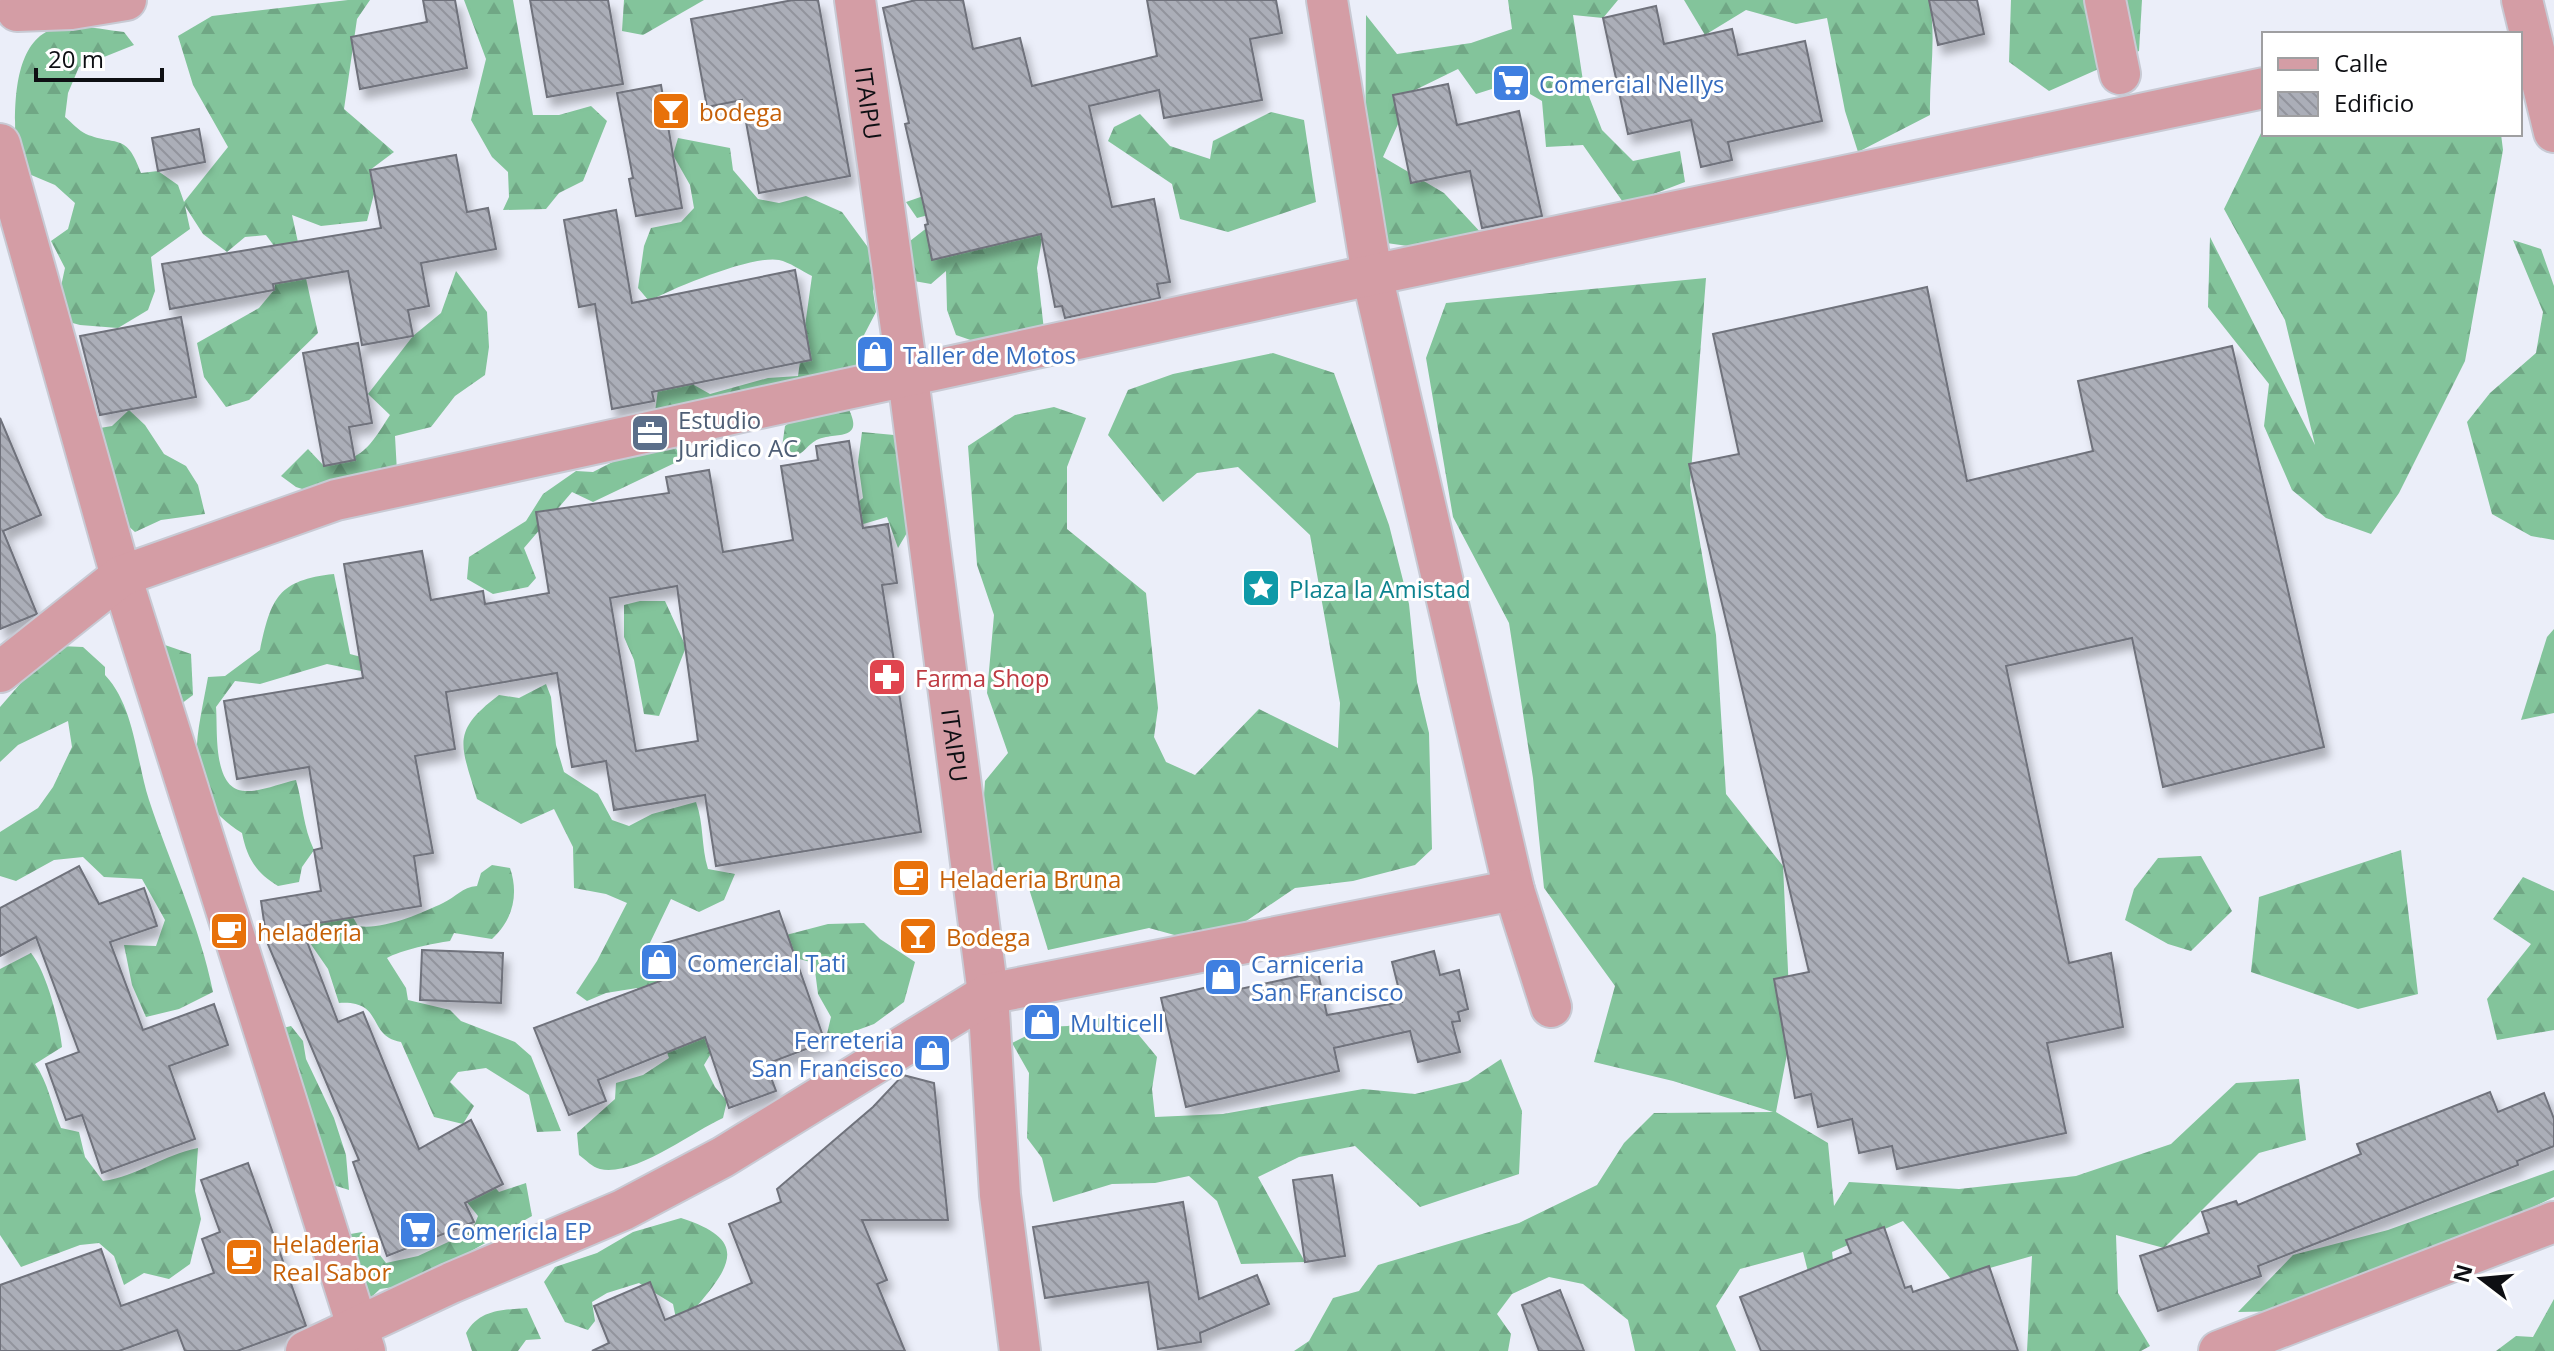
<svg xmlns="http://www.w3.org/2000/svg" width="2554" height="1351" font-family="'Open Sans',sans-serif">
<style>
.forest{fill:url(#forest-firs)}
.building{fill:url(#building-back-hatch);stroke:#6f727b;stroke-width:2;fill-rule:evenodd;filter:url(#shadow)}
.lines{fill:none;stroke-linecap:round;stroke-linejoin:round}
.minor-casing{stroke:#c8cad4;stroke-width:44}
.minor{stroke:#d49da5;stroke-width:40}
.labels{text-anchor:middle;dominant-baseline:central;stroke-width:6;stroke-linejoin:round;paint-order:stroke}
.shop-label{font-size:24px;fill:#366cbe;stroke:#fff;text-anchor:start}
.street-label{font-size:24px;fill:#0e0f13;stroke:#fff}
.food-label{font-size:24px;fill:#c56008;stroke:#fff;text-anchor:start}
.service-label{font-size:24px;fill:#4e5e75;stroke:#fff;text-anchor:start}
.culture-label{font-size:24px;fill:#0d838f;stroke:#fff;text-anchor:start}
.health-label{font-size:24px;fill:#be3a42;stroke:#fff;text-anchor:start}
</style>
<defs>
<pattern id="forest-firs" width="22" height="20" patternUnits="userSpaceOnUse" patternTransform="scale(2)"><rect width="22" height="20" fill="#83c49b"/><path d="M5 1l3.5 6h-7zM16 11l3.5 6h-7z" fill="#70a785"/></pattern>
<pattern id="building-back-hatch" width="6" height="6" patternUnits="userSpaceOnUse" patternTransform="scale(2)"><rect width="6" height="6" fill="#abaeb8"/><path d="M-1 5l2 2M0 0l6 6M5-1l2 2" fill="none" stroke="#92949d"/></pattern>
<filter id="shadow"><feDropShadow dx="5" dy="9" stdDeviation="4" flood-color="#0004"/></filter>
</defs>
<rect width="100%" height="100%" fill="#ebeef9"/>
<g class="forest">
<path d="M348,0H370L357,19L344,109L394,152L370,170L374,194L367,221L321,226L292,215L318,333L249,400L226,407L204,377L197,343L259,308L274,290L280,254L266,235L245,237L227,252L203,234L185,206L190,229L151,257L155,291L148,310L118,328L80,325L54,318L65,268L51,241L68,229L75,203L55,185L17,169C15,129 5,34 62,27C81,24 105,30 124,32L134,45L79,67L68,93L65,117C71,122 79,131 86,134C117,147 126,131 141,173L158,171L178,185L184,202L228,147L193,85L178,36L212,16Z"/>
<path d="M464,0H513L533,115H559L591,106L607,121L583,181L559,193L546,209L503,210L509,197L508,172L492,157L471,120L486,59Z"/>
<path d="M624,0H704L643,35L622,31Z"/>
<path d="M1508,0H1618L1603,18L1573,15L1583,81L1602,130L1633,161L1680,151L1685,182L1625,205L1583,145L1546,147L1542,101L1511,83L1476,94L1458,69L1413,91L1383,157L1444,193L1484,236L1422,248L1365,240L1366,15L1397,54L1471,43L1512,29Z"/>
<path d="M1684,0H1929C1937,37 1929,76 1930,115L1858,152L1845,111L1827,18L1796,24L1746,10L1705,35Z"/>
<path d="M2011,0H2142L2139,51L2049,91L2009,62Z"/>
<path d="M1271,112L1304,120L1316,202L1228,232L1180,219L1172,184L1108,141L1114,127L1140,114L1170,146L1210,159L1213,141Z"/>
<path d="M2264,127V134H2501L2503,150L2465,361L2399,493L2371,534L2326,518L2292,490L2264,426L2269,384L2208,307L2210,237L2315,445L2285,320L2224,209Z"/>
<path d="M678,138L730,148L733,170L758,199L779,203L806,196L842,212L881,265L873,291L876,312L864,335L884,351L871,372L821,388L759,387L718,408L655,412L659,382L700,357L694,385L710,394L768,378L798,376L812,276C802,271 789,262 779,260C752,255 674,288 649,301L638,288L644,246L651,228L681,222L694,208L690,185L673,155Z"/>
<path d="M1005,168L1037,192L1042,239L1037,268L1044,330L988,346L956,335L947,310L946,271L931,284L914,281L901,248L951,209L917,218L906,202Z"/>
<path d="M2513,240L2541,249L2554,286V540L2531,536L2492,514L2467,422L2490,393L2536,353L2543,312Z"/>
<path d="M456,271L487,312L489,347L485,375L455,396L431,427L395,436L397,472L336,500L296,487L281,476L308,449L324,466C364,458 368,449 390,415L368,394L413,336L441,313Z"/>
<path d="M1706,278L1690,485L1716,635L1726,794L1783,866L1791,1033L1776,1112L1828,1143L1834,1206L1849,1182L1959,1189L2076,1176L2171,1144L2236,1083L2299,1079L2306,1140L2259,1153L2164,1248L2116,1235L2118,1293L2150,1346L2141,1351H2027L2032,1256L1951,1279L1903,1221L1832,1252L1839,1308L1828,1351L1803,1252L1740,1269L1716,1306L1736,1351H1635L1628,1320L1583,1284L1549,1277L1512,1294L1497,1314L1511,1334L1508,1351H1294L1309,1341L1333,1298L1359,1291L1378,1265L1519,1223L1597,1185L1624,1143L1654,1113L1773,1112L1673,1081L1594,1062L1615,986L1544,888L1533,778L1509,623L1453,517L1426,358L1446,303Z"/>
<path d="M1273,353L1334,373L1389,525L1409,604L1417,682L1429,733L1432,849L1415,865L1353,881L1295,888L1211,945L1149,928L1048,950L1026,879L979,866L985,781L1008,753L987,693L994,615L977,565L968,446L1015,415L1054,407L1086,418L1067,467V529L1146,593L1158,708L1154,737L1166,762L1195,775L1259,709L1338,748L1340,703L1310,535L1238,467L1197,473L1163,502L1108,435L1128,390L1173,374Z"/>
<path d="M846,404C869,445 832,430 815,441C804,448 803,456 788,458L782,447L785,426L801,414Z"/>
<path d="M129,410L145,425L164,454L186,466L198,485L205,514L161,520L135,532L116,515L94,429L112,426Z"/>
<path d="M862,432L894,435L906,450L911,526L898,548L887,517L860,525L852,507L863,498L858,462Z"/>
<path d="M676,448L681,460L593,502L572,492L524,548L536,578L528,587L493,594L467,579L469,557L526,521L543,494L576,471L593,472L634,451Z"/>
<path d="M334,574L350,654L376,661L361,671L327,664L260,684L235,681L216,707C218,730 212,790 245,791C261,792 281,783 296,780C303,804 303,827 314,850L302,867L299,882L278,886C256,873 247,858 242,833C178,794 197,739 208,677L225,676L260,650C271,598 278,580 334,574Z"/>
<path d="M640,601H665L686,647L659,716L644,714L634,660L624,637V605Z"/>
<path d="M2554,629V713L2521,720L2547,637Z"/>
<path d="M165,645L191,654L193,695L173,710L161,674Z"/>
<path d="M60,646L83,647L105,667V675C135,707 136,760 149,800C170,864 200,926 213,992L179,1009L146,1017L132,985L124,945L156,946L165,920L142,879L104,877L83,857L54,860L16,881L0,876V832L38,808L53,787L72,747L68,721L18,745L0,762V707L33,669Z"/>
<path d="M546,684L551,697L556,745L564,772L598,794L612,820L629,826L652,814L696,802C704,824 701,846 708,869L735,874L724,900L699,912L671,899L647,949L660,992L646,1003L637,988L606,993L587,1001L576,993L597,961L627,903L606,894L574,888L573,847L554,809L521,824L477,799C461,744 450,732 499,695L519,698Z"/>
<path d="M2401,850L2418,994L2358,1009L2251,972L2259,897Z"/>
<path d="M2201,856L2232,911L2191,951L2168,944L2125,920L2134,889L2158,858Z"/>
<path d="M492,865L510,868C519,894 513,920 492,939L454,933L450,941C434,943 401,950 387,958L406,988L408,1000L450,1010L461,1021L515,1042L531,1056L561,1131L537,1132L529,1095L486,1068L458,1072L450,1082L474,1106L463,1124L434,1117L401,1042C366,1036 385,1000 339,1003L328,969L310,943L315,914L346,905L358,926C383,930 420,914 443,903C456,897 462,887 477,886L481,873Z"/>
<path d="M2523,877L2554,891V1030L2497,1040L2487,999L2531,944L2493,919Z"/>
<path d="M864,923L880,939L915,962L904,1002L874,1024L825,1042L831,1017L818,994L814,963L788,956L786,935L828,924Z"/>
<path d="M31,953C47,973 59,1021 62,1047L35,1064C48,1082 52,1107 61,1128L79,1132L85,1157L103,1181C138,1176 163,1155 198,1148L195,1191L201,1219L190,1264L169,1279L144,1273L124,1285L114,1256L99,1243L80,1245L21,1267L0,1235V969Z"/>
<path d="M703,1013L713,1050L704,1065L715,1087L727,1101L723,1118C692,1132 634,1177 600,1169C592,1167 586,1160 579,1155L577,1133L615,1099L616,1083L643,1075L669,1058L659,1031Z"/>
<path d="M1096,1018L1128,1022L1157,1057L1152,1089L1155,1117L1223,1114L1363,1089L1415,1094L1468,1081L1501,1059L1522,1111L1519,1174L1420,1207L1355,1146L1299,1157L1258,1177L1305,1262L1241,1264L1217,1201L1189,1176L1155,1183L1112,1184L1053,1202L1042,1158L1027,1138L1029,1073L1012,1043L1044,1027L1068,1026Z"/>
<path d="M291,1026L303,1041L306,1059L334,1118L346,1155L349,1190L324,1182L267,1032Z"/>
<path d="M2554,1170V1197L2431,1257L2295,1311L2238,1312L2293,1255L2388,1230Z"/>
<path d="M490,1182L499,1192L526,1183L532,1216L414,1284L380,1289L363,1305L339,1236L362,1232L386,1263L418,1256L472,1231L478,1216L462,1196Z"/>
<path d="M681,1218C746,1239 734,1263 697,1306L704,1326L680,1338L673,1304L639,1283L607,1293L592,1302L595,1321L588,1330L565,1322L544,1282L555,1267L597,1253L633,1232Z"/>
<path d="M2554,1299V1351H2496L2516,1336L2533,1337Z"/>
<path d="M527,1308L541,1339L526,1340L518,1351H472L466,1333C480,1309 502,1310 527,1308Z"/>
</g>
<g class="building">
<path d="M423,0H455L467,68L360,89L351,37L427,22Z"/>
<path d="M530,0H608L623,84L547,97Z"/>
<path d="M793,0H818L850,176L759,193L742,100L707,107L691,19Z"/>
<path d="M916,0H963L973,49L1020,38L1032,86L1157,56L1147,0H1276L1282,33L1250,39L1262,100L1164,118L1159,90L1089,106L1112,207L1154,199L1170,282L1157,284L1160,298L1065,318L1062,306L1055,307L1041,234L932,260L925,225L928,224L905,124L909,123L883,8Z"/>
<path d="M1929,0H1977L1984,34L1938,45Z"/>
<path d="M1656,6L1664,44L1732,29L1738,55L1805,41L1822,121L1728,142L1732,160L1701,167L1691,120L1628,134L1603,18Z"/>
<path d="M1448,84L1457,125L1519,111L1542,216L1482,228L1470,171L1411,183L1393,95Z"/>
<path d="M661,85L682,208L636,216L629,179L633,178L617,93Z"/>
<path d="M199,129L205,162L158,171L152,138Z"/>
<path d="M456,155L467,212L488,208L496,249L421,263L429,306L408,310L413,336L362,345L348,271L273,284L274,290L170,309L162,264L381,228L370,170Z"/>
<path d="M616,210L632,303L795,270L811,360L652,392L654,401L612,409L595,304L579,307L564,220Z"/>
<path d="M1927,287L1967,481L2093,451L2078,381L2232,346L2324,747L2163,787L2132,638L2006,666L2069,963L2111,953L2123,1027L2047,1043L2066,1133L1897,1169L1892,1146L1859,1153L1852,1119L1818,1127L1811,1094L1795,1098L1774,979L1809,972L1689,464L1739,454L1713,334Z"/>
<path d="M181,317L196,397L100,415L80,336Z"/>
<path d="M358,343L372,423L349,427L355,460L324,466L303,353Z"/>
<path d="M0,418L41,515L3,531L37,614L0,629Z"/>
<path d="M849,441L863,528L888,524L897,583L882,585L921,832L716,866L705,795L614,810L606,761L572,767L557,673L446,692L455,749L415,756L433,853L414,856L421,906L301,926L338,1022L363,1012L419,1149L471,1120L503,1184L465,1203L474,1222L387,1256L353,1162L359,1160L267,942L261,901L321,891L314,850L322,848L309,767L237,779L224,701L363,678L344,564L422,551L431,600L483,591L485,604L549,593L536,512L669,493L666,477L709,470L723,552L793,540L781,466L818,460L816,446ZM677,586L698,741L636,751L610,598Z"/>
<path d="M79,866L99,904L144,888L157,926L110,942L143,1030L214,1004L228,1045L169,1066L195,1139L102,1173L82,1115L66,1120L46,1064L79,1052L36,937L0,956V908Z"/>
<path d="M779,911L825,1042L766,1064L776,1091L729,1108L705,1037L598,1080L606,1101L569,1115L534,1028L663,980L654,946Z"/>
<path d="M422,950L503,953L501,1003L420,1000Z"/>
<path d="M1434,951L1440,975L1459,970L1468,1009L1458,1012L1460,1021L1452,1022L1460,1052L1418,1062L1410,1031L1334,1048L1339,1071L1186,1107L1161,998L1229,982L1231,991L1318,972L1327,1015L1402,1002L1392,962Z"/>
<path d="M903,1075L934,1083L948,1220H862L887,1280L877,1284L905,1351H592L609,1343L594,1306L650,1282L665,1320L752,1283L729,1224L781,1202L777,1189L873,1107Z"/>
<path d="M2490,1092L2498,1112L2544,1093L2554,1119V1146L2517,1161L2518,1165L2258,1266L2261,1276L2158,1311L2140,1256L2209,1233L2202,1212L2236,1201L2238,1205L2361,1154L2357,1144Z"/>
<path d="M248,1163L306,1326L237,1351H185L177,1330L119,1351H0V1285L101,1249L121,1306L214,1273L202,1239L220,1232L201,1180Z"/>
<path d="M1332,1175L1345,1256L1305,1262L1293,1180Z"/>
<path d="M1183,1202L1199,1299L1257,1275L1269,1304L1200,1333L1201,1342L1158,1349L1148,1282L1045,1298L1033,1227Z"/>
<path d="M1884,1227L1905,1288L1911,1286L1913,1292L1989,1266L2018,1351H1761L1740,1297L1851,1253L1846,1240Z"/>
<path d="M1560,1290L1584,1351H1539L1522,1305Z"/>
</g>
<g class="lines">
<defs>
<g id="minor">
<path id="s1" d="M855,0L908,378L988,994L1000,1195L1020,1351"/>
<path d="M1327,0L1372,275L1514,890L1551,1007"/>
<path d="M2105,0L2120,74"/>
<path d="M2522,0L2554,132"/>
<path d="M17,11L71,9L126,0"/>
<path d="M0,144L121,576L365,1351"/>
<path d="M0,672L121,576L336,500L1372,275L2264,88"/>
<path d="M306,1351L451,1283L623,1210L723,1157L988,994L1514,890"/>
<path d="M2219,1351L2554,1222"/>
</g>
</defs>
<use href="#minor" class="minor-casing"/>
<use href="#minor" class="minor"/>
</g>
<defs>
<symbol id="supermarket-square" viewBox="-11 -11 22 22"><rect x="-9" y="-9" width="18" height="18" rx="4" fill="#3f7fe0" stroke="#fff"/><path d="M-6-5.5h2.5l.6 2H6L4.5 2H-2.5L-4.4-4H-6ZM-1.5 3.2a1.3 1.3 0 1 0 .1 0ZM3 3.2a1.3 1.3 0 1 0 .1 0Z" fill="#fff"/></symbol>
<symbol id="bar-square" viewBox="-11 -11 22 22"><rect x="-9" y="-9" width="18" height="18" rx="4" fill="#e8710a" stroke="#fff"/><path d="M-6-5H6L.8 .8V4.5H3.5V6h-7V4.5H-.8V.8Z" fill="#fff"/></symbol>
<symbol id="shop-square" viewBox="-11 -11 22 22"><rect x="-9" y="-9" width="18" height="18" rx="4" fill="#3f7fe0" stroke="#fff"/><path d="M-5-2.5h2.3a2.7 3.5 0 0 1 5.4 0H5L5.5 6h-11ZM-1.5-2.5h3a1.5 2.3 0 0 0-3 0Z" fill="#fff"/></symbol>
<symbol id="office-square" viewBox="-11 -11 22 22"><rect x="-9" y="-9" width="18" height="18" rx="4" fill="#5c6f8a" stroke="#fff"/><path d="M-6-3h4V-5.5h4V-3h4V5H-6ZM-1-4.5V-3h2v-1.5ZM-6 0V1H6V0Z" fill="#fff"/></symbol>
<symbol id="sight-square" viewBox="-11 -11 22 22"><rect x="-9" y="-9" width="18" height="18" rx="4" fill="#0f9aa8" stroke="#fff"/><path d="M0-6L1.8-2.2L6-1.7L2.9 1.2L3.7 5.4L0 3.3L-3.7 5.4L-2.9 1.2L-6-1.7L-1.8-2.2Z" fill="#fff"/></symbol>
<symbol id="pharmacy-square" viewBox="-11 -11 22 22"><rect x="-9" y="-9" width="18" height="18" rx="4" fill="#e0444e" stroke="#fff"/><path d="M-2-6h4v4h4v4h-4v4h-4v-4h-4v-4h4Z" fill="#fff"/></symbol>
<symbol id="cafe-square" viewBox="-11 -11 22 22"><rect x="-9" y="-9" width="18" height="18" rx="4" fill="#e8710a" stroke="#fff"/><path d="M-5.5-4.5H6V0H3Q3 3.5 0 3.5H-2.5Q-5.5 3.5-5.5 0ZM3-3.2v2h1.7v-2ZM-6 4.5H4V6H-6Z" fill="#fff"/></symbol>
</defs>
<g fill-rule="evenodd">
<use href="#supermarket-square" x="1489" y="61" width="44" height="44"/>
<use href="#bar-square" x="649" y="89" width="44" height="44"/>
<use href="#shop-square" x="853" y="332" width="44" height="44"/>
<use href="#office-square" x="628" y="411" width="44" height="44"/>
<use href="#sight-square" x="1239" y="566" width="44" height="44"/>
<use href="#pharmacy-square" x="865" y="655" width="44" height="44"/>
<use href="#cafe-square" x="889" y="856" width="44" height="44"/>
<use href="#cafe-square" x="207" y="909" width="44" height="44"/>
<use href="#bar-square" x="896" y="914" width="44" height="44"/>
<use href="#shop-square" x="637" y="940" width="44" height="44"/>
<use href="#shop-square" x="1201" y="955" width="44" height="44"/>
<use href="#shop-square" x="1020" y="1000" width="44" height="44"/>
<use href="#shop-square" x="910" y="1031" width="44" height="44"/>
<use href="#supermarket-square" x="396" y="1208" width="44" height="44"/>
<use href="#cafe-square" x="222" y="1235" width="44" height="44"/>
</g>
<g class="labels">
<g class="shop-label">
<text x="1539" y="83">Comercial Nellys</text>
<text x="903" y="354">Taller de Motos</text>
<text x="687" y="962">Comercial Tati</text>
<text x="1251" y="963">Carniceria<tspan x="1251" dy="28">San Francisco</tspan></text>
<text x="1070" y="1022">Multicell</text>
<text x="904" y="1039" text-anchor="end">Ferreteria<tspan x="904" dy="28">San Francisco</tspan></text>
<text x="446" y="1230">Comericla EP</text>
</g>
<g class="street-label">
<text stroke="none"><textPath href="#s1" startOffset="104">ITAIPU</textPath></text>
<text stroke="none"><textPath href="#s1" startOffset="752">ITAIPU</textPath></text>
</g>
<g class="food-label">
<text x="699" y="111">bodega</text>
<text x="939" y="878">Heladeria Bruna</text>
<text x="257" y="931">heladeria</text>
<text x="946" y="936">Bodega</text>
<text x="272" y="1243">Heladeria<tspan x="272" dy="28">Real Sabor</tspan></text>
</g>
<g class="service-label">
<text x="678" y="419">Estudio<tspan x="678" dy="28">Juridico AC</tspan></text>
</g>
<g class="culture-label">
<text x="1289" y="588">Plaza la Amistad</text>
</g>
<g class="health-label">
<text x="915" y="677">Farma Shop</text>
</g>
</g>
<rect x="2262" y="32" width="260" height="104" fill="#ffffff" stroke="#9f9fa1" stroke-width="2"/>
<rect x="2278" y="58" width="40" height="12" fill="#d49da5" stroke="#9f9fa1" stroke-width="2"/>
<text x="2334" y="72" font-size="24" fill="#0e0f13">Calle</text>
<rect x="2278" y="92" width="40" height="24" fill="url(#building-back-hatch)" stroke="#9f9fa1" stroke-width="2"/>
<text x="2334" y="112" font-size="24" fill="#0e0f13">Edificio</text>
<g transform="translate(2482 1279) rotate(286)" stroke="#ffffff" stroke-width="6" paint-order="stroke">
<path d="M0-6L14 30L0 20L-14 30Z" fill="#0e0f13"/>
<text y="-12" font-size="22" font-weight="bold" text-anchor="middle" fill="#0e0f13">N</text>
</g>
<path d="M36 68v12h126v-12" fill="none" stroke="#0e0f13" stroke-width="4"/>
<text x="48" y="68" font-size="24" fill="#0e0f13" stroke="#ffffff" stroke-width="6" paint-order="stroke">20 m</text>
</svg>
